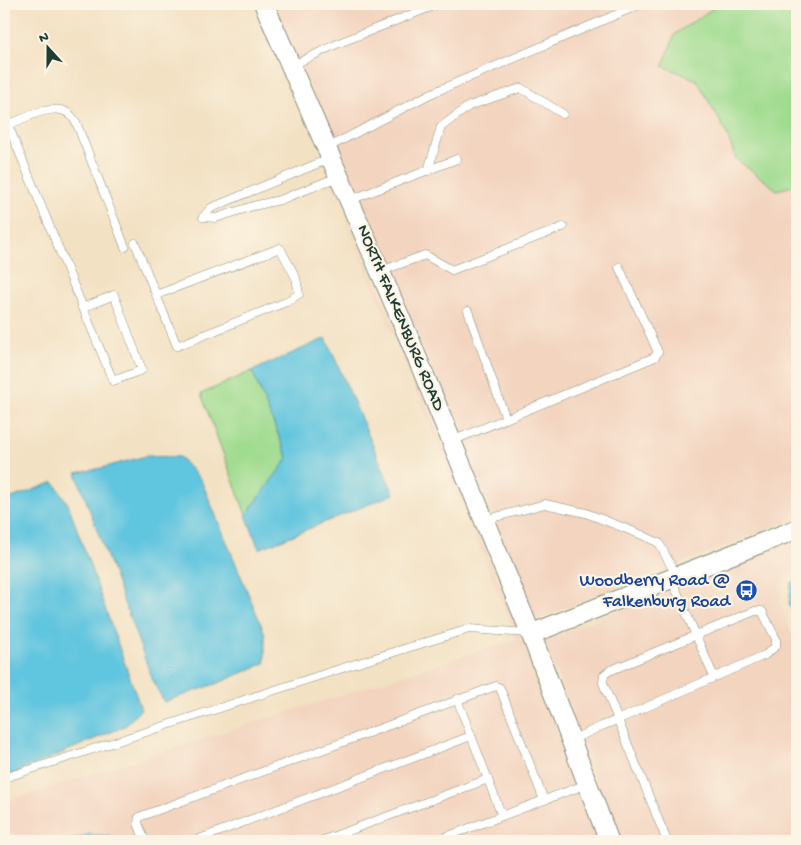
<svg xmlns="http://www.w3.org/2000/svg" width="801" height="845" font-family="'Gochi Hand',sans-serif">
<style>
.built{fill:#f3d4bf}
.green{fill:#a0dc90;stroke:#608c62}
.water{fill:#61c5df;stroke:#40818a}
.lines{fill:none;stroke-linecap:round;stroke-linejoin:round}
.service-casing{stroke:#898f7c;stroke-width:9}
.tertiary-casing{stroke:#898f7c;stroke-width:21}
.service{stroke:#fff;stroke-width:8}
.tertiary{stroke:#fff;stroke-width:19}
.labels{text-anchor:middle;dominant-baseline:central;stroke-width:4.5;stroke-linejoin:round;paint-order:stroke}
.street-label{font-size:18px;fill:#1f3d34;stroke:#fcf5e5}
.transit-label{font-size:18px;fill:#164399;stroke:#fcf5e5;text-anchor:end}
</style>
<rect width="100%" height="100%" fill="#fcf5e5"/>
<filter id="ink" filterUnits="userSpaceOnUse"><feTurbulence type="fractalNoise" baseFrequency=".02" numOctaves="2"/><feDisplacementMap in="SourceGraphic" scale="10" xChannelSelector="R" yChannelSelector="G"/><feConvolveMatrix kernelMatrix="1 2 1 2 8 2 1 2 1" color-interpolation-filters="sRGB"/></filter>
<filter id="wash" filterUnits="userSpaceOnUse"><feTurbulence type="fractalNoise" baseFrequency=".0096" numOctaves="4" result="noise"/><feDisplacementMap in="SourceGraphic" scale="20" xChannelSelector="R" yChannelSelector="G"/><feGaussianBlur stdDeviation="1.12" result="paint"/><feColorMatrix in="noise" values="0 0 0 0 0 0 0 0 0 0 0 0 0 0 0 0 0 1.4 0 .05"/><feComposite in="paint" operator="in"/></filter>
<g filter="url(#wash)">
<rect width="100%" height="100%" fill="#f3e1c3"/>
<g class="built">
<path d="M274,4H719L675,34L697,80L726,132L736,159L777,190L797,185V518L536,620L418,334Z"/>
<path d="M327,172L401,342L522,637L599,841H115L112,837L89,834L67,841H4V802L517,639Z"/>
<path d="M797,541V571L788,575L784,579L780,601L797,649V841H619L544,640Z"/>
</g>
<g class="green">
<path d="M719,4H797V185L777,190L736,159L726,132L697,80L663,66L675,34Z"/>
<path d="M252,371L288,459L246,515L201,394Z"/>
</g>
<g class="water">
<path d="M326,338L394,494L259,549L246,515L288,458L252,371Z"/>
<path d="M146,456L180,457L201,480L265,634V663L221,682L164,702L153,681L76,473L102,468Z"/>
<path d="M54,482L68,504L141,709L125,726L8,776L4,774V501Z"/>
<path d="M797,581V626L789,603L791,583Z"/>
<path d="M89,834L112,837L115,841H67Z"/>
</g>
</g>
<g filter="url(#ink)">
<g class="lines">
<defs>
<g id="service">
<path d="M291,66L339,43L438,4"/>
<path d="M4,115L113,381L142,370L114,295L82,308"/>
<path d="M8,125C23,119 53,102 68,113C71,115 74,119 76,122L125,247"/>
<path d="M327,148L430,94L641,4"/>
<path d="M428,171L441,127L469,106L521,88L563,114"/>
<path d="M350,200L457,159"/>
<path d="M203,217L216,218L253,206L280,200L338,177"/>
<path d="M203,217L211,208L331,158"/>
<path d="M135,243L177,346L286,302L299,294L296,278L280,248L156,295"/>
<path d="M381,271L425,255L452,270L563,227"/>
<path d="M468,311L506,419"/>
<path d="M452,441L655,357L658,352L619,267"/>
<path d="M484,520L545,504L586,513L642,535L659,543L676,575"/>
<path d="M671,578L714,677"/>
<path d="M457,699L502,816"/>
<path d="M571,740L602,726L617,720L765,655L776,646V639L762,611H755L609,671L604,675L603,683L667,841"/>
<path d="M4,778L352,665L469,629L529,633"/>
<path d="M145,841L138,823L139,817L496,686L500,688L544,800"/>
<path d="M194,841L471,736"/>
<path d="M321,841L488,779"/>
<path d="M435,841L587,784"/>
</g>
<g id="tertiary">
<path d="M264,4L409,338L531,634L609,841"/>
<path d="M531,634L797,529"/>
</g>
</defs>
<use href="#service" class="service-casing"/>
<use href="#tertiary" class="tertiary-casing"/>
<use href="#service" class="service"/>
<use href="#tertiary" class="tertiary"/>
</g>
</g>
<defs>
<symbol id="bus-disc" viewBox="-11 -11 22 22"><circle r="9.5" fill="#1a4fb4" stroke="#fcf5e5"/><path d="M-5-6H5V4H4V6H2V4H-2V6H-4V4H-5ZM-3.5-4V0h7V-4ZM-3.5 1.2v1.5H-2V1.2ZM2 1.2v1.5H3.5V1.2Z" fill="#fff"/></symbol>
</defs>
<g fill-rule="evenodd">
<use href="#bus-disc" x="734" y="578" width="25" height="25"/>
</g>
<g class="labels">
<g class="street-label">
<text transform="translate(400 318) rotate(67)">NORTH FALKENBURG ROAD</text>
</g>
<g class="transit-label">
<text x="730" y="581">Woodberry Road @<tspan x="730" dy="21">Falkenburg Road</tspan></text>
</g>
</g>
<rect width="801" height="845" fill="none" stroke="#fcf5e5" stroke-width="20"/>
<g transform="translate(48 48) rotate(339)" stroke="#fcf5e5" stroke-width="4" paint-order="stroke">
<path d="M0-4L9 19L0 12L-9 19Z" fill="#1f3d34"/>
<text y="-8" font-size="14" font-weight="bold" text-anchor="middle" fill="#1f3d34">N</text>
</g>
</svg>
